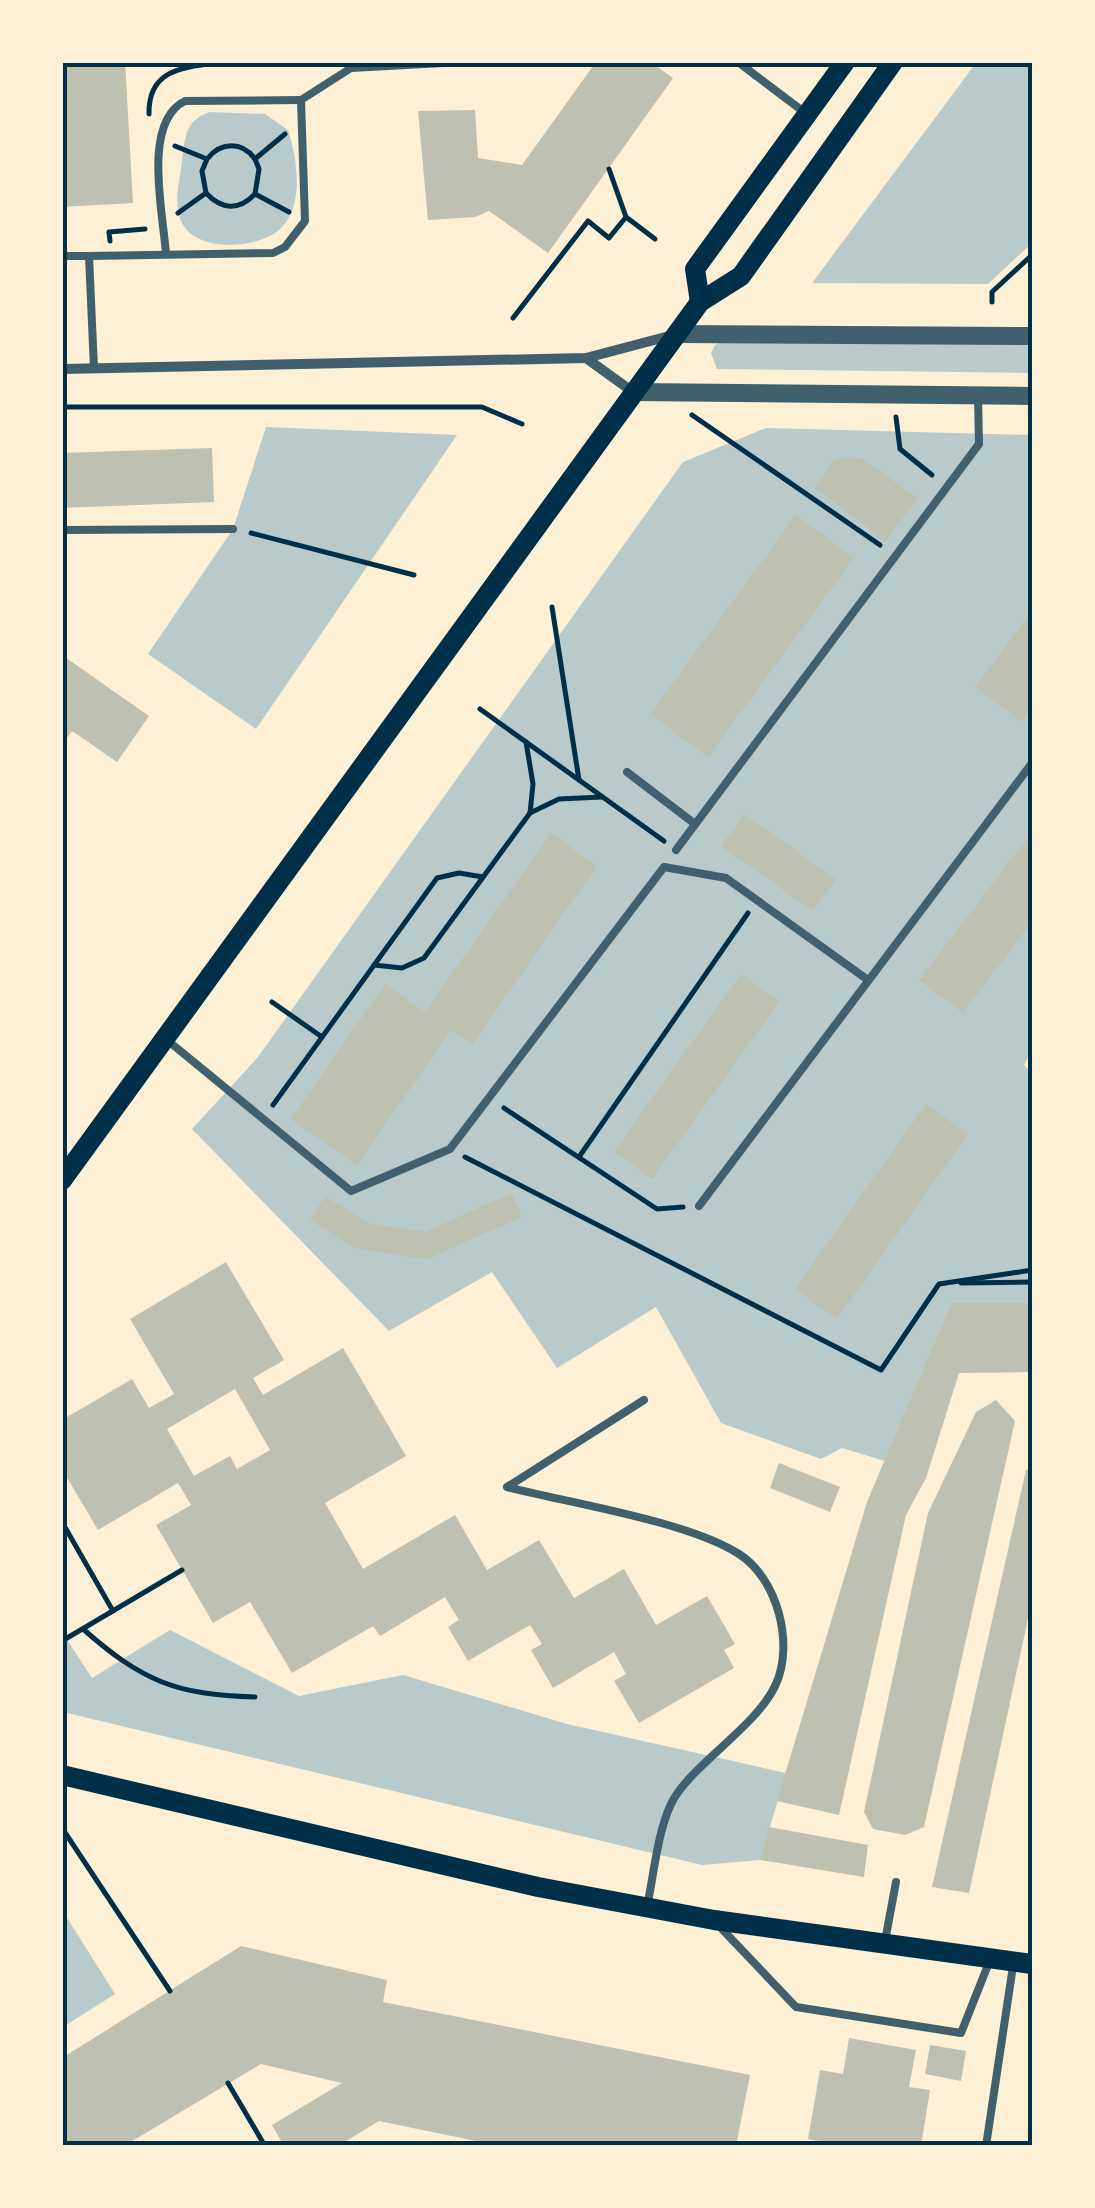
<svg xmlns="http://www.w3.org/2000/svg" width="1095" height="2208" font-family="'Fira Sans',sans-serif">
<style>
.green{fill:#b9caca}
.building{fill:#bec0b2;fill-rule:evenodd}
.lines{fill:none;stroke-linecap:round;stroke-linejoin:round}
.path{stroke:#003049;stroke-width:5}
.service{stroke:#3f606c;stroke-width:8}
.minor{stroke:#3f606c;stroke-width:10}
.tertiary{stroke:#3f606c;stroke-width:18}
.secondary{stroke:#003049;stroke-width:20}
.neatline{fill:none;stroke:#003049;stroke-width:4}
</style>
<rect width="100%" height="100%" fill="#fdf0d5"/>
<g class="green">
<path d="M976,63H1032V243L988,284L812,283Z"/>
<path d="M210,112L265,114L288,130C297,158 304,202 283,226C262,250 195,254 181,221C173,203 180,180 182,161C185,137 185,120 210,112Z"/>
<path d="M725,341L1032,345V373L717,369L711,353L715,345Z"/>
<path d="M266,427L457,435L256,729L148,654L233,529Z"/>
<path d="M766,428L1032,435V1049L1024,1065L1032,1074V1303H951L885,1461L842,1448L821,1459L721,1423L656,1307L557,1368L492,1272L389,1331L192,1129L258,1057L683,462Z"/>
<path d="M170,1630L299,1696L403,1675L567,1724L786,1773L760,1860L702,1865L63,1712L62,1632L92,1678Z"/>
<path d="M62,1910L115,1994L63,2027H62Z"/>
</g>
<g class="building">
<path d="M62,62H125L133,203L62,207Z"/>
<path d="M596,62H651L673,78L548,253L489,211L475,217L428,220L418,111L475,110L478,158L522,165Z"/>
<path d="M212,448L214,502L62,508V453Z"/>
<path d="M847,457L863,459L917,498L886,541L814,487L834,461Z"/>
<path d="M796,515L854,558L708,757L650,714Z"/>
<path d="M1032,611V708L1022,722L975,687Z"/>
<path d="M62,655L149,716L117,762L72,731L62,745Z"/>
<path d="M744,814L836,879L813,911L721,846Z"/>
<path d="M1032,832V922L963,1013L919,980Z"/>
<path d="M551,833L597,866L472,1045L451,1030L357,1165L291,1119L385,984L425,1012Z"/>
<path d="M741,974L780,1001L652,1179L614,1151Z"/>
<path d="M926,1104L968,1134L837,1319L795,1289Z"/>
<path d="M512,1193L522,1217L427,1259L353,1248L310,1220L325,1196L368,1223L425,1232Z"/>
<path d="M226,1262L284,1360L253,1378L263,1395L343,1348L406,1456L325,1503L363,1569L455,1515L487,1570L539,1540L574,1598L624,1569L656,1625L707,1596L735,1644L724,1650L734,1668L639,1723L614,1681L626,1674L614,1652L553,1688L531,1650L542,1644L530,1625L468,1661L448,1627L459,1620L445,1597L380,1636L373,1626L292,1673L250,1602L213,1623L156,1525L191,1505L178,1483L98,1530L62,1469V1420L132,1379L149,1408L174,1394L130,1319ZM235,1389L270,1450L237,1469L230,1456L194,1476L167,1429Z"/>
<path d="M951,1303H1032V1372L959,1373L926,1478L906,1515L839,1815L777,1801L867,1502Z"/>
<path d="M996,1400L1015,1421L924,1827L905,1835L873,1829L864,1812L928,1513L976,1412Z"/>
<path d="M779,1463L840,1487L830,1512L770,1488Z"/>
<path d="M1026,1470H1032V1600L969,1893L932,1887Z"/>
<path d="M769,1827L868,1845L864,1877L760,1860Z"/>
<path d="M241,1946L387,1980L383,2002L750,2075L736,2146H500L379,2121L338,2146H284L272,2125L342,2083L261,2064L124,2146H62V2058Z"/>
<path d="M849,2038L916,2050L909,2087L930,2090L921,2146H846L808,2139L820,2070L843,2074Z"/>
<path d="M930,2045L966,2051L961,2081L925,2074Z"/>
</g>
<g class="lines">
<g class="path">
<path d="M149,114C148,67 187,67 224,62"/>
<path d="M285,134L255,159L259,169L255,194L289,212"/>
<path d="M175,146L207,159L202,171L206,193L178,213"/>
<path d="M208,158C221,142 242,141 255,159"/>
<path d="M609,169L626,217L655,239"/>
<path d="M206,193C222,210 239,211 255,194"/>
<path d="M110,241L109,232L145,229"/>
<path d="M992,302V292L1032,255"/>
<path d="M513,318L588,221L609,238L626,217"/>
<path d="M62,407H482L522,424"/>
<path d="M692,415L880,545"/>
<path d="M896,417L900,449L932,475"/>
<path d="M251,533L414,575"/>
<path d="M552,607L579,780"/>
<path d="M480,709L664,841"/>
<path d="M526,742L533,784L530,813"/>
<path d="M374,965L402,968L424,958L530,813L559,799L602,797"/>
<path d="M272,1002L322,1037"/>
<path d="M273,1105L437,878L459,873L483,877"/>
<path d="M504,1108L657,1209L683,1207"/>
<path d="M465,1157L881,1370L939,1284L1032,1270"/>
<path d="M579,1157L748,913"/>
<path d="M961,1283L1032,1282"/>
<path d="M62,1522L113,1611"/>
<path d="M83,1629C142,1681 176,1695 255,1697"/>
<path d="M62,1641L182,1570"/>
<path d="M62,1828L170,1991"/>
<path d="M228,2083L265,2146"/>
</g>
<g class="service">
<path d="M738,62L804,112"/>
<path d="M166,254C163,212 142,122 185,101L301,100"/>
<path d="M62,256H89"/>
<path d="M94,368L89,256L273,253L285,247L305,221L301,100L351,68L462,62"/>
<path d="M62,530L233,529"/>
<path d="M627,772L695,824"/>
<path d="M676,850L979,444L978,396"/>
<path d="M167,1040L351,1191L450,1149L664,867L726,878L868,980"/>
<path d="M699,1206L1032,763"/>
<path d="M644,1400L507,1487C570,1503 687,1521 739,1554C778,1579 794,1644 776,1684C757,1727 689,1766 671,1804C657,1834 654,1874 647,1907"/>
<path d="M720,1927L796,2007L961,2033L990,1960"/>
<path d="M885,1941L896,1882"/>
<path d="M986,2146L1013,1966"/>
</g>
<g class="minor">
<path d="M586,358L633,392"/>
<path d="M62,369L586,358L673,335"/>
</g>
<g class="tertiary">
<path d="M676,334L1032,336"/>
<path d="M633,392L1032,396"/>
</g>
<g class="secondary">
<path d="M700,302L695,269L845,62"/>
<path d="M62,1180L700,302L741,276L893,62"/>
<path d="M62,1775L538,1887L714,1920L1032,1964"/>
</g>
</g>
<rect width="1095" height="2208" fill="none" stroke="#fdf0d5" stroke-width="130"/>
<rect x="65" y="65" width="965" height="2078" class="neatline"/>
</svg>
